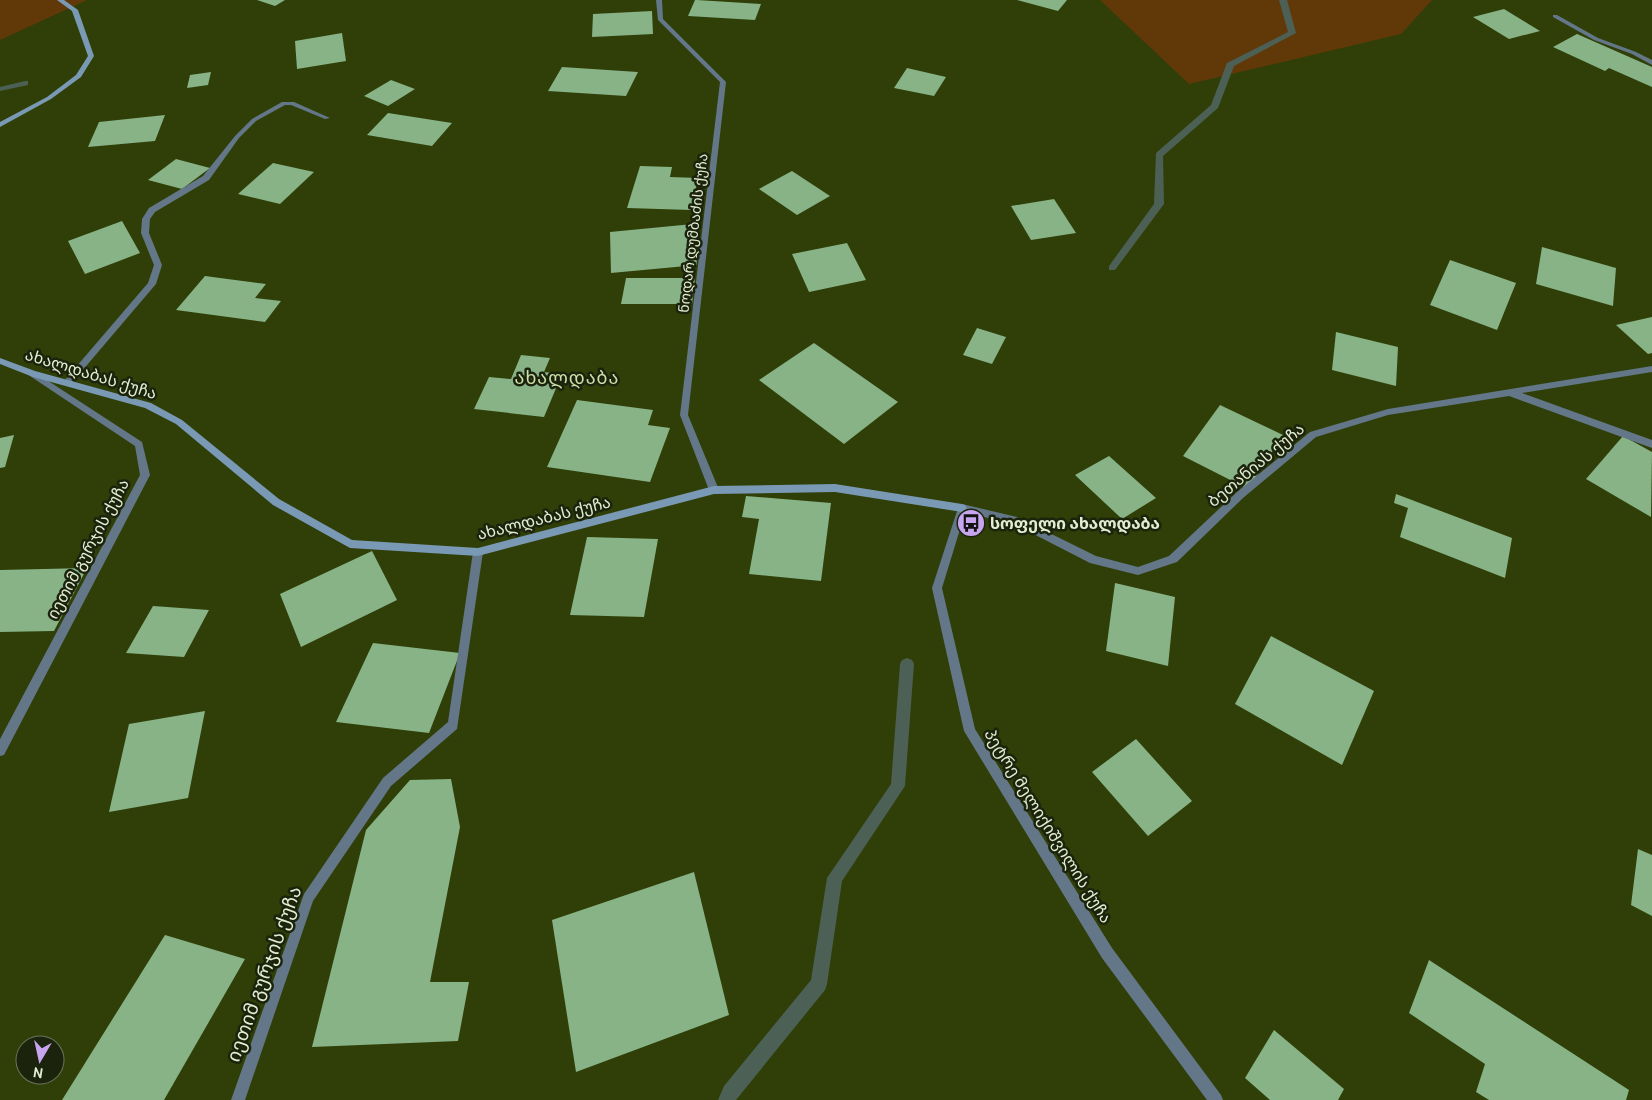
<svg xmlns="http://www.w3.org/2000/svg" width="1652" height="1100" font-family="Cabin,'Noto Sans Georgian',sans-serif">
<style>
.green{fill:#613909}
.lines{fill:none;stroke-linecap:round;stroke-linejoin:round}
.stream{fill:#4c6056;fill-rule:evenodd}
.building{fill:#87b387}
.lane{fill:#637788;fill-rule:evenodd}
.street{fill:#637788;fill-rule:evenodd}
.secondary{fill:#7a99b5;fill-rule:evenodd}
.labels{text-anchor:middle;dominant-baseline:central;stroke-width:5;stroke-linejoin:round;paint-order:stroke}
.far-street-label{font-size:14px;fill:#e2edd1;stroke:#1b230d}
.street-label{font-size:16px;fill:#e2edd1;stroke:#1b230d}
.poi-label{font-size:16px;font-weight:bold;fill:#e2edd1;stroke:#1b230d;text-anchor:start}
.neighbourhood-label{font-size:18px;letter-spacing:1px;fill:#cbe1a8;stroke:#1b230d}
.near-street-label{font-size:19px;fill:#e2edd1;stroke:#1b230d}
</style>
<rect width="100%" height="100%" fill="#2f3f07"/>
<g class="green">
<path d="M0,0H87L0,40Z"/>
<path d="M1100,0H1432L1401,34L1189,84Z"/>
</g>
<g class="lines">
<g class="stream">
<path d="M1279,0H1287L1296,33L1234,66L1218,108L1163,156L1164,204L1115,270H1109V266L1154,204L1156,153L1211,105L1227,63L1288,32Z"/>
<path d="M25,81H28V85L0,91V87Z"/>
<path d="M907,658L912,660L914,664L905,786L842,881L827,984L825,990L736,1100H718L724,1086L811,980L827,878L891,784L900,664L902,660Z"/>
</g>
</g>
<g class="building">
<path d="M257,0H285L275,6Z"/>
<path d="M695,0H697L761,4L755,20L688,16Z"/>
<path d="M1017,0H1067L1058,11Z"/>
<path d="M1504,9L1540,31L1509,39L1473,17Z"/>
<path d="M652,11L653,34L592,37L593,14Z"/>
<path d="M342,33L346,61L297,69L295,41Z"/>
<path d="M1577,34L1652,67V87L1609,68L1605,71L1553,47Z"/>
<path d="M562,67L638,72L626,96L548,91Z"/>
<path d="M907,68L946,77L934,96L894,88Z"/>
<path d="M211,72L208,85L187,88L190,75Z"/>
<path d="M391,80L415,89L388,106L364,96Z"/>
<path d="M388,113L452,123L432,146L367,135Z"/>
<path d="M165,115L155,141L88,147L99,122Z"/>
<path d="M176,159L210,168L182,189L148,180Z"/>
<path d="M273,163L314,172L280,204L238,194Z"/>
<path d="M640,166L672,167L670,177L698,178L691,210L627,208Z"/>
<path d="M792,171L830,196L797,215L759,189Z"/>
<path d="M1054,199L1076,233L1031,240L1011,206Z"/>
<path d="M122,221L140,253L85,274L68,241Z"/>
<path d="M693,224L697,265L611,273L610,232Z"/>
<path d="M847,243L866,280L809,292L792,254Z"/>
<path d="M1542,247L1616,268L1613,306L1536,284Z"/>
<path d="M1450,260L1516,283L1497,330L1430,305Z"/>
<path d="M205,276L266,284L255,298L281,301L265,322L176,310Z"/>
<path d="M626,278H695L692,304H621Z"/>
<path d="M1652,317V353L1648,354L1616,325Z"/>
<path d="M977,328L1006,337L992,364L963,355Z"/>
<path d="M1336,332L1398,347L1396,386L1332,370Z"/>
<path d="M814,343L898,402L844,444L759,380Z"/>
<path d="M521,355L550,358L544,372L562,374L544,417L474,409L489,377L511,379Z"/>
<path d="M577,400L653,410L648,425L670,428L650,482L547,467Z"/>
<path d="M1220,405L1283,435L1248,489L1183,456Z"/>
<path d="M14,435L5,467L0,468V438Z"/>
<path d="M1623,436L1652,452L1651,517L1586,479Z"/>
<path d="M1109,456L1156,498L1122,519L1075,475Z"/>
<path d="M1396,494L1512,538L1505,578L1400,537L1408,508L1394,503Z"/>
<path d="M746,496L831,503L821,581L749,574L759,519L742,517Z"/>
<path d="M587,537L658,539L644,617L570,615Z"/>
<path d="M372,551L397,600L301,647L280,594Z"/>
<path d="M87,568L54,631L0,632V570Z"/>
<path d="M1115,583L1175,597L1168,666L1106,651Z"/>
<path d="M153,606L209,610L184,657L126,653Z"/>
<path d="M1271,636L1374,691L1342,765L1235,704Z"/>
<path d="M373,643L460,653L429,733L336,722Z"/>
<path d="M205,711L188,798L109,812L129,724Z"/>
<path d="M1136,739L1192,801L1148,836L1092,772Z"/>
<path d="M451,779L460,827L430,982H469L458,1041L312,1047L366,830L410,780Z"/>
<path d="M1638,849L1652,855V916L1631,905Z"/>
<path d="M694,872L729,1015L576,1072L552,920Z"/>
<path d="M165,935L245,959L164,1100H62Z"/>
<path d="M1429,960L1629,1090L1626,1100H1489L1476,1092L1485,1064L1409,1013Z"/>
<path d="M1274,1030L1344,1089L1338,1100H1270L1245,1078Z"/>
</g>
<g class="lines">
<path class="lane" d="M282,102H294L330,118L325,119L291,105H285L256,121L239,138L209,180L155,212L150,219L149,233L162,265L156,284L70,385H64L63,383L64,381L148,283L154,265L141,233L142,219L149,208L203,176L235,136L252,119Z"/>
<g class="street">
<path d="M656,0H662L663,19L726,82L688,415L719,490L714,494L709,490L680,415L720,82L658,20Z"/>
<path d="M1553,15H1557L1598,38L1636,52L1652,60V65L1632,54L1594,40L1553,17Z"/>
<path d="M1652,366V372L1522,393L1652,440V448L1509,396L1388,415L1316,437L1243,498L1177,562L1138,575L1090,563L1012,523L965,513L942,588L975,729L1112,948L1221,1095L1223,1100H1207L1102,958L964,731L932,588L959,505L962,504L1017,517L1096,556L1138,567L1169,556L1237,492L1310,432L1388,409Z"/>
<path d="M33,371L142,442L150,475L4,755L0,756V739L140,475L135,446L30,376L29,374Z"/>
<path d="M478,548L482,549L483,552L457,729L391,786L313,901L245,1100H231L304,894L383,778L448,722L473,552L474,549Z"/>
</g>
<g class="secondary">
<path d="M57,0H64L78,10L94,56L81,77L51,99L0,127V122L47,97L76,75L88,56L72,11Z"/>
<path d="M0,358L35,371L151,403L182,420L279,499L352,540L478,548L714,486L835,484L962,504L965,505L967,508L965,511L962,512L835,492L714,494L478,556L350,548L273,505L176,424L145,408L33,377L0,364Z"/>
</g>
</g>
<defs>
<symbol id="bus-disc" viewBox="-11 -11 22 22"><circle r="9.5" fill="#c7a6ef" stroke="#1b230d"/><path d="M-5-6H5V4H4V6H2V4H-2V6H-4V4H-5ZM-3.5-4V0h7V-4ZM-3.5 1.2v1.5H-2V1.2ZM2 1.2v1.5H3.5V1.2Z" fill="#111"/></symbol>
</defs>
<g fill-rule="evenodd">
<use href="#bus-disc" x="955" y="507" width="32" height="32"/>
</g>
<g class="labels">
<g class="far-street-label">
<text transform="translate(693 233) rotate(-83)">ნოდარ დუმბაძის ქუჩა</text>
</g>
<g class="street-label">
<text transform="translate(91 374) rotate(17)">ახალდაბას ქუჩა</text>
<text transform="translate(1256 465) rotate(-40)">ბეთანიას ქუჩა</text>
<text transform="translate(544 518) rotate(-14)">ახალდაბას ქუჩა</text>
<text transform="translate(88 549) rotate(-62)">იეთიმ გურჯის ქუჩა</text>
<text transform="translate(1048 826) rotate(58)">პეტრე მელიქიშვილის ქუჩა</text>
</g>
<g class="poi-label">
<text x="990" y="523">სოფელი ახალდაბა</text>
</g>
<g class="neighbourhood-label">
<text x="567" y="378">ახალდაბა</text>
</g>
<g class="near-street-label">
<text transform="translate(264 974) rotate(-70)">იეთიმ გურჯის ქუჩა</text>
</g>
</g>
<g transform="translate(40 1060) rotate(189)"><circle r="24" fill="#1b230d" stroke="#6b745b"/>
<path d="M0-4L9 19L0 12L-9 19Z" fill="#c7a6ef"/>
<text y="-8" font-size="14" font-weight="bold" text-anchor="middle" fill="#e2edd1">N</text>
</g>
</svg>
